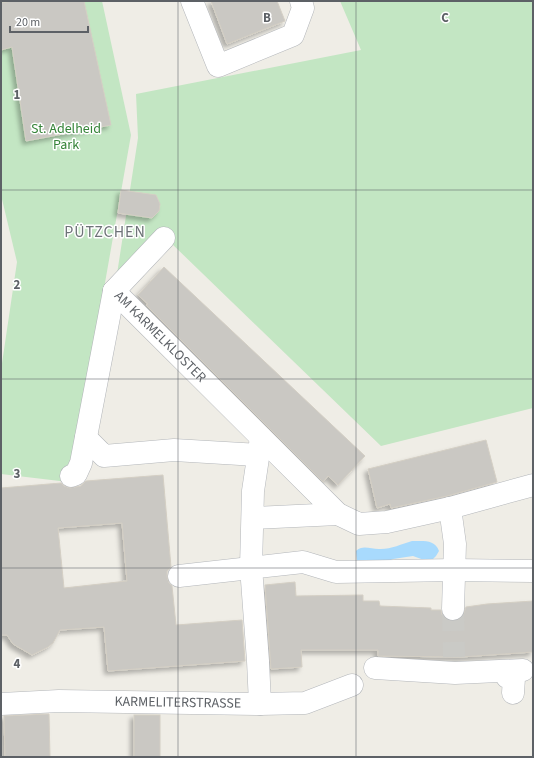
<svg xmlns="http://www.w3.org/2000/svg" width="534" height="758" font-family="'Source Sans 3',sans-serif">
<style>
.green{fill:#c3e6c3}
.water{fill:#a8dafd}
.building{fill:#cac8c3;stroke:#d4cfc4;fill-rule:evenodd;filter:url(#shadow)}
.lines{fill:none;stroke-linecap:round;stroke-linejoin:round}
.minor-tunnel{stroke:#cacac6;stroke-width:22;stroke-dasharray:22 11;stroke-linecap:butt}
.minor-casing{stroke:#b3b6ba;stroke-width:23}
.minor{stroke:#fff;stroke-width:22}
.grid{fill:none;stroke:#5d6166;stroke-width:1;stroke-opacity:0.55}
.labels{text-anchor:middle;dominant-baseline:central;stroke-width:3;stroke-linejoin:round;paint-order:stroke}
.park-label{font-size:14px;fill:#368439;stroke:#fff}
.street-label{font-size:14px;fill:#5d6166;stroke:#fff}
.quarter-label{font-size:16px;letter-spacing:1px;fill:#6e7378;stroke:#fff}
.grid-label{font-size:13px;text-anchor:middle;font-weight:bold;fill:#5d6166;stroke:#fff;stroke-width:3;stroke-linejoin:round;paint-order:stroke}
</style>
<defs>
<filter id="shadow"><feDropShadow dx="-3.5" dy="3.5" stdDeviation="2" flood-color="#0004"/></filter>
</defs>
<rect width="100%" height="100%" fill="#efede6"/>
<g class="green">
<path d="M1,1H102L131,135L71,476L68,482L1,474V370L17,262L1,195Z"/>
<path d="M340,1H533V408L381,446L171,243L117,274L138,138L136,94L361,50Z"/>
</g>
<path class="water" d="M412,541C423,541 435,539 439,551L436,556L432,560H424L413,556L393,559L384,563L357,561L356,551C363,544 372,550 381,549C391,549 402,544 412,541Z"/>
<g class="building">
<path d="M13,1H84L111,125L26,141L12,47L1,50V3Z"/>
<path d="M211,1H277L285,21L227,44Z"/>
<path d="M121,190L156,195L160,204L159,211L152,218L118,213Z"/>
<path d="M164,267L365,456L338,485L328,476L323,482L146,305L148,304L138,295Z"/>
<path d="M486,440L497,482L447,496L391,508L390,504L377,508L368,469Z"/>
<path d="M163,475L171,567L167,571V577L169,583L172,586L176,625L242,620L245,661L108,671L104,627L60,630L53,643L48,647L32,655L13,644L7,635H1V488L61,483L64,486L70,488L81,486L86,481ZM122,523L127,581L64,588L58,528Z"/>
<path d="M295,582L296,596L363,595V601H379L380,606L431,608V610H441L442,615L446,619L452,621L459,620L463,616L466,607L487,604L533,601V652L461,657L378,656V650H301L302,667L271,669L265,585Z"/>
<path d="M49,714L50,757H5L4,716Z"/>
<rect x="134" y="715" width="26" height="42"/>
</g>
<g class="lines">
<path class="minor-tunnel" d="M453,609L454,657"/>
<defs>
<g id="minor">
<path d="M192,1L218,66L293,35L303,8L301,1"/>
<path id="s1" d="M114,291L338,514L359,524L387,522L450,508L533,485"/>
<path d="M114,291L164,238"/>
<path d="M86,438L104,456L174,450L258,455"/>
<path d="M71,476L76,474L81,463L114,291"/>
<path d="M450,508L455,544L453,609"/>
<path d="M253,518L338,514"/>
<path d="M179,576L303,562L336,572L454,570L533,571"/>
<path d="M375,668L455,673L523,670"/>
<path d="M507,677L514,678L513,693"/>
<path id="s2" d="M1,704L59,701L260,704L305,703L352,685"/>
<path d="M260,704L258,661L251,567L253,491L261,438"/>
</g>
</defs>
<use href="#minor" class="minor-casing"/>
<use href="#minor" class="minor"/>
</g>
<path class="grid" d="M178,1V757M356,1V757M1,190H533M1,379H533M1,568H533"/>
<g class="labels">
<g class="park-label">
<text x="66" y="129">St. Adelheid<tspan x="66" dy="16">Park</tspan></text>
</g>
<g class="street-label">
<text stroke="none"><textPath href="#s1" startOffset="65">AM KARMELKLOSTER</textPath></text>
<text stroke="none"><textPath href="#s2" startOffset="177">KARMELITERSTRASSE</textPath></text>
</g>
<g class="quarter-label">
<text x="105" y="232">PÜTZCHEN</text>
</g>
</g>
<g class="grid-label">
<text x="267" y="22">B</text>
<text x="445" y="22">C</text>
<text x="17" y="99">1</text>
<text x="17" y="289">2</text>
<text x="17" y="478">3</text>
<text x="17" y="668">4</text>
</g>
<rect width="534" height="758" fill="none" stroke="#5d6166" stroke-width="4"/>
<path d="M10 26v6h78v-6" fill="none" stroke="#5d6166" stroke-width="2"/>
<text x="16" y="26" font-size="12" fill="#5d6166" stroke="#ffffff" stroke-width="3" paint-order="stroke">20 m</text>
</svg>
